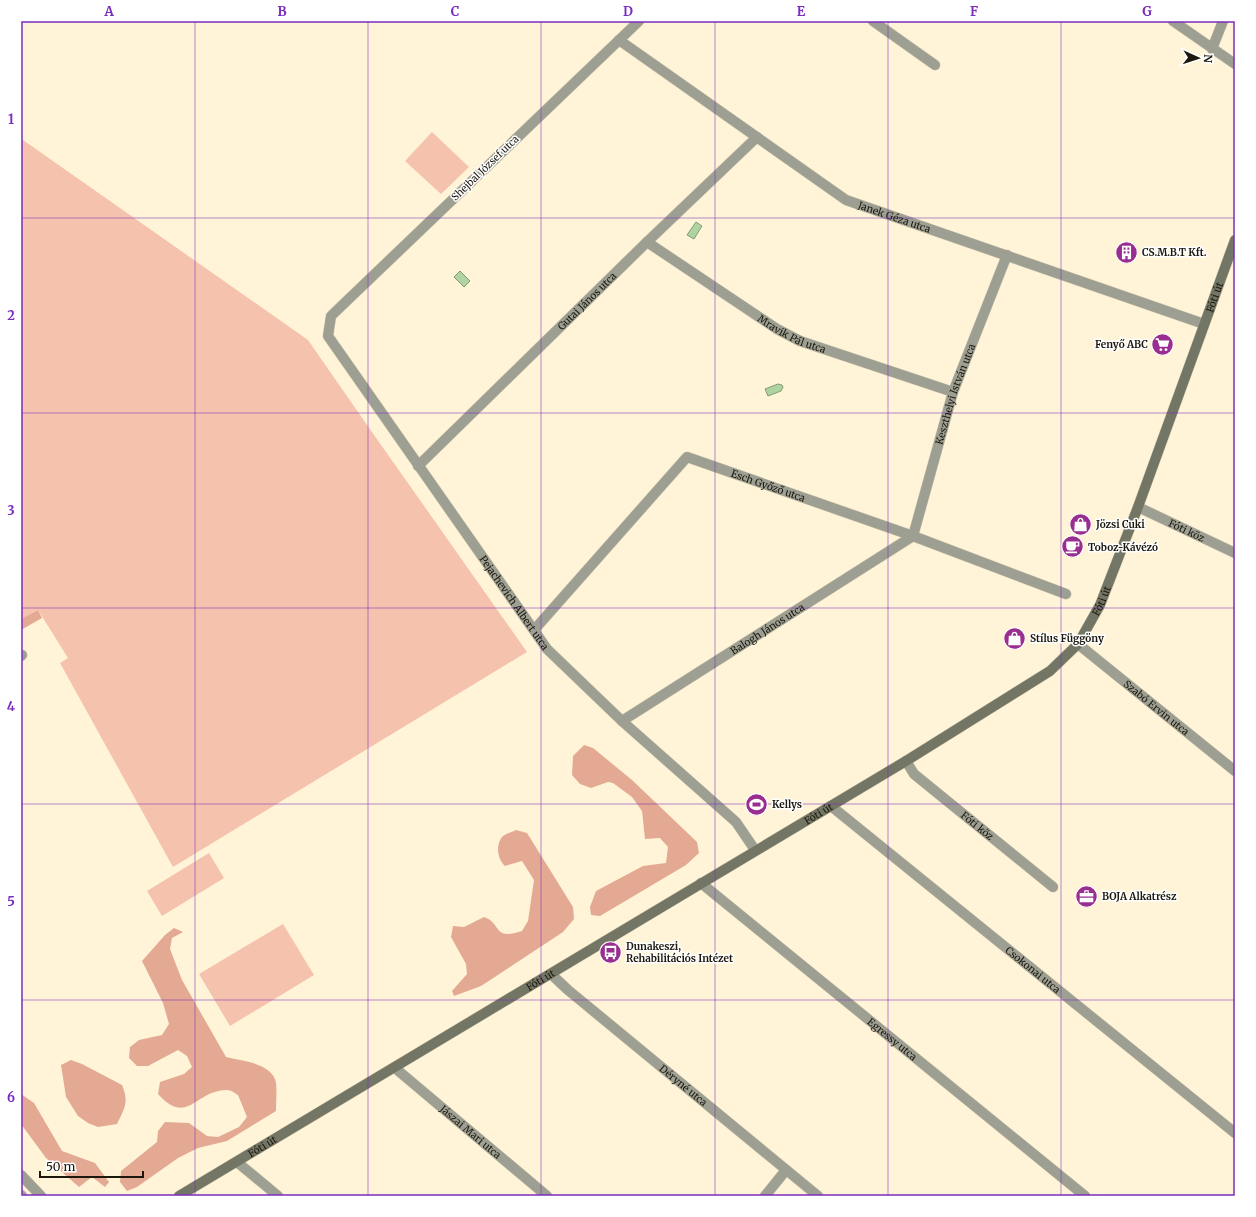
<svg xmlns="http://www.w3.org/2000/svg" width="1256" height="1217" font-family="Merriweather,serif">
<style>
.green{fill:#f5c2ae}
.forest{fill:#e4a992}
.water{fill:#afd3a1;stroke:#839b75}
.lines{fill:none;stroke-linecap:round;stroke-linejoin:round}
.pedestrian-casing{stroke:#dbd1b7;stroke-width:11}
.minor-casing{stroke:#dbd1b7;stroke-width:11}
.secondary-casing{stroke:#dbd1b7;stroke-width:11}
.pedestrian{stroke:#9d9f92;stroke-width:10}
.minor{stroke:#9d9f92;stroke-width:10}
.secondary{stroke:#737664;stroke-width:10}
.grid{fill:none;stroke:#7b2cbf;stroke-width:1;stroke-opacity:0.55}
.labels{text-anchor:middle;dominant-baseline:central;stroke-width:3;stroke-linejoin:round;paint-order:stroke}
.street-label{font-size:10px;fill:#1c180e;stroke:#fff}
.poi-label{font-size:10px;font-weight:bold;fill:#1c180e;stroke:#fff;text-anchor:start}
.neatline{fill:none;stroke:#7b2cbf;stroke-width:1.5}
.grid-label{font-size:13px;text-anchor:middle;font-weight:bold;fill:#7b2cbf}
</style>
<rect width="100%" height="100%" fill="#fff4d7"/>
<g class="green">
<path d="M432,132L469,167L441,194L405,161Z"/>
<path d="M23,140L308,340L367,425L527,652L173,867L60,663L68,658L38,610L21,619V142Z"/>
<path d="M209,853L224,878L162,916L147,891Z"/>
<path d="M283,924L314,975L230,1026L199,974Z"/>
</g>
<g class="forest">
<path d="M38,610L42,618L21,630V619Z"/>
<path d="M584,745L593,748L632,780L697,842L699,853L686,865L600,916L591,915L590,907L596,891L643,866L666,863L668,847L660,838L645,839L642,811L632,797L613,783L608,782L591,788L580,784L572,775L573,756Z"/>
<path d="M516,830L527,833L573,907L574,919L563,932L481,986L454,996L452,991L467,974L466,964L451,937L453,926L464,927L484,917C502,923 492,941 522,931L528,921L534,880L522,861L505,866C498,860 495,846 502,837C505,834 512,832 516,830Z"/>
<path d="M174,928L183,932L172,938L170,949L182,980L226,1057C242,1061 273,1063 276,1083C277,1092 276,1102 276,1111L227,1141L198,1148L178,1158L137,1187L127,1191L120,1182L121,1171L157,1142L158,1131L165,1122L189,1123L207,1136L218,1137L239,1127L247,1117L238,1095C235,1093 231,1090 227,1090C195,1090 188,1127 158,1094L160,1082L184,1074L192,1067L187,1056L178,1050L148,1066H137L129,1058L130,1047L139,1040L162,1035L169,1024L163,1003L142,961L165,935Z"/>
<path d="M71,1060L82,1064L122,1085C129,1102 125,1108 117,1124L98,1127L88,1123L78,1116L66,1097L61,1065Z"/>
<path d="M21,1094L34,1103L62,1151L95,1163L109,1182L105,1187L92,1177L79,1187L46,1158L21,1124Z"/>
</g>
<g class="water">
<path d="M696,222L702,226L694,239L687,235Z"/>
<path d="M460,271L470,281L464,287L454,277Z"/>
<path d="M778,384L782,385L783,387L781,391L768,396L765,389Z"/>
</g>
<g class="lines">
<defs>
<path id="pedestrian" d="M21,1195L22,1196"/>
<g id="minor">
<path id="s1" d="M639,21L331,316L328,336L547,649L622,721L736,822L755,850"/>
<path d="M873,21L935,65"/>
<path d="M1173,21L1235,64"/>
<path id="s2" d="M619,40L846,200L1204,324"/>
<path d="M1212,49L1223,21"/>
<path id="s3" d="M647,242L777,329L800,341L953,392"/>
<path id="s4" d="M418,466L647,242L757,137"/>
<path id="s5" d="M1138,507L1235,553"/>
<path id="s6" d="M534,630L687,457L913,536L1066,594"/>
<path id="s7" d="M1078,644L1235,771"/>
<path d="M21,656L22,655"/>
<path id="s8" d="M622,721L913,536L953,392L1007,255"/>
<path id="s9" d="M906,761L914,774L1053,887"/>
<path id="s10" d="M831,806L1235,1133"/>
<path id="s11" d="M701,883L1085,1196"/>
<path id="s12" d="M551,974L568,990L818,1196"/>
<path id="s13" d="M395,1068L547,1196"/>
<path d="M237,1162L278,1196"/>
<path d="M21,1175L41,1196"/>
<path d="M765,1196L786,1170"/>
</g>
<g id="secondary">
<path id="s14" d="M179,1196L906,761L1050,671L1078,644L1100,605L1138,507L1235,240"/>
</g>
</defs>
<use href="#pedestrian" class="pedestrian-casing"/>
<use href="#minor" class="minor-casing"/>
<use href="#secondary" class="secondary-casing"/>
<use href="#pedestrian" class="pedestrian"/>
<use href="#minor" class="minor"/>
<use href="#secondary" class="secondary"/>
</g>
<path class="grid" d="M195,21V1196M368,21V1196M541,21V1196M715,21V1196M888,21V1196M1061,21V1196M21,218H1235M21,413H1235M21,608H1235M21,804H1235M21,1000H1235"/>
<defs>
<symbol id="building-disc" viewBox="-11 -11 22 22"><circle r="9.5" fill="#982e90" stroke="#fff"/><path d="M-4-6H4V6H1V3H-1V6H-4ZM-2.5-4.3h1.7v1.8h-1.7ZM.8-4.3h1.7v1.8H.8ZM-2.5-1h1.7V.8h-1.7ZM.8-1h1.7V.8H.8Z" fill="#fff"/></symbol>
<symbol id="supermarket-disc" viewBox="-11 -11 22 22"><circle r="9.5" fill="#982e90" stroke="#fff"/><path d="M-6-5.5h2.5l.6 2H6L4.5 2H-2.5L-4.4-4H-6ZM-1.5 3.2a1.3 1.3 0 1 0 .1 0ZM3 3.2a1.3 1.3 0 1 0 .1 0Z" fill="#fff"/></symbol>
<symbol id="shop-disc" viewBox="-11 -11 22 22"><circle r="9.5" fill="#982e90" stroke="#fff"/><path d="M-5-2.5h2.3a2.7 3.5 0 0 1 5.4 0H5L5.5 6h-11ZM-1.5-2.5h3a1.5 2.3 0 0 0-3 0Z" fill="#fff"/></symbol>
<symbol id="cafe-disc" viewBox="-11 -11 22 22"><circle r="9.5" fill="#982e90" stroke="#fff"/><path d="M-5.5-4.5H6V0H3Q3 3.5 0 3.5H-2.5Q-5.5 3.5-5.5 0ZM3-3.2v2h1.7v-2ZM-6 4.5H4V6H-6Z" fill="#fff"/></symbol>
<symbol id="stadium-disc" viewBox="-11 -11 22 22"><circle r="9.5" fill="#982e90" stroke="#fff"/><path d="M0-5a6.5 5 0 1 0 0 10a6.5 5 0 1 0 0-10ZM-3.5-1.8h7v3.6h-7Z" fill="#fff"/></symbol>
<symbol id="office-disc" viewBox="-11 -11 22 22"><circle r="9.5" fill="#982e90" stroke="#fff"/><path d="M-6-3h4V-5.5h4V-3h4V5H-6ZM-1-4.5V-3h2v-1.5ZM-6 0V1H6V0Z" fill="#fff"/></symbol>
<symbol id="bus-disc" viewBox="-11 -11 22 22"><circle r="9.5" fill="#982e90" stroke="#fff"/><path d="M-5-6H5V4H4V6H2V4H-2V6H-4V4H-5ZM-3.5-4V0h7V-4ZM-3.5 1.2v1.5H-2V1.2ZM2 1.2v1.5H3.5V1.2Z" fill="#fff"/></symbol>
</defs>
<g fill-rule="evenodd">
<use href="#building-disc" x="1114" y="240" width="25" height="25"/>
<use href="#supermarket-disc" x="1150" y="332" width="25" height="25"/>
<use href="#shop-disc" x="1068" y="512" width="25" height="25"/>
<use href="#cafe-disc" x="1060" y="534" width="25" height="25"/>
<use href="#shop-disc" x="1002" y="626" width="25" height="25"/>
<use href="#stadium-disc" x="744" y="792" width="25" height="25"/>
<use href="#office-disc" x="1074" y="884" width="25" height="25"/>
<use href="#bus-disc" x="598" y="940" width="25" height="25"/>
</g>
<g class="labels">
<g class="street-label">
<text transform="translate(485 168) rotate(-44)">Shejbal József utca</text>
<text stroke="none"><textPath href="#s2" startOffset="329">Janek Géza utca</textPath></text>
<text stroke="none"><textPath href="#s14" startOffset="1429">Fóti út</textPath></text>
<text stroke="none"><textPath href="#s4" startOffset="236">Gutai János utca</textPath></text>
<text stroke="none"><textPath href="#s3" startOffset="172">Mravik Pál utca</textPath></text>
<text stroke="none"><textPath href="#s8" startOffset="493">Keszthelyi István utca</textPath></text>
<text stroke="none"><textPath href="#s6" startOffset="317">Esch Győző utca</textPath></text>
<text stroke="none"><textPath href="#s5" startOffset="54">Fóti köz</textPath></text>
<text stroke="none"><textPath href="#s14" startOffset="1105">Fóti út</textPath></text>
<text stroke="none"><textPath href="#s1" startOffset="772">Pejachevich Albert utca</textPath></text>
<text stroke="none"><textPath href="#s8" startOffset="172">Balogh János utca</textPath></text>
<text stroke="none"><textPath href="#s7" startOffset="101">Szabó Ervin utca</textPath></text>
<text stroke="none"><textPath href="#s14" startOffset="745">Fóti út</textPath></text>
<text stroke="none"><textPath href="#s9" startOffset="97">Fóti köz</textPath></text>
<text stroke="none"><textPath href="#s10" startOffset="260">Csokonai utca</textPath></text>
<text stroke="none"><textPath href="#s14" startOffset="421">Fóti út</textPath></text>
<text stroke="none"><textPath href="#s11" startOffset="247">Egressy utca</textPath></text>
<text stroke="none"><textPath href="#s12" startOffset="173">Déryné utca</textPath></text>
<text stroke="none"><textPath href="#s13" startOffset="99">Jászai Mari utca</textPath></text>
<text stroke="none"><textPath href="#s14" startOffset="97">Fóti út</textPath></text>
</g>
<g class="poi-label">
<text x="1142" y="252">CS.M.B.T Kft.</text>
<text x="1148" y="344" text-anchor="end">Fenyő ABC</text>
<text x="1096" y="524">Jözsi Cuki</text>
<text x="1088" y="547">Toboz-Kávézó</text>
<text x="1030" y="638">Stílus Függöny</text>
<text x="772" y="804">Kellys</text>
<text x="1102" y="896">BOJA Alkatrész</text>
<text x="626" y="946">Dunakeszi,<tspan x="626" dy="12">Rehabilitációs Intézet</tspan></text>
</g>
</g>
<rect width="1256" height="1217" fill="none" stroke="#ffffff" stroke-width="44"/>
<g transform="translate(1198 58) rotate(93)" stroke="#ffffff" stroke-width="3" paint-order="stroke">
<path d="M0-3L7 15L0 10L-7 15Z" fill="#1c180e"/>
<text y="-6" font-size="11" font-weight="bold" text-anchor="middle" fill="#1c180e">N</text>
</g>
<path d="M40 1171v6h103v-6" fill="none" stroke="#1c180e" stroke-width="2"/>
<text x="46" y="1171" font-size="12" fill="#1c180e" stroke="#ffffff" stroke-width="3" paint-order="stroke">50 m</text>
<rect x="22" y="22" width="1212" height="1173" class="neatline"/>
<g class="grid-label">
<text x="109" y="16">A</text>
<text x="282" y="16">B</text>
<text x="455" y="16">C</text>
<text x="628" y="16">D</text>
<text x="801" y="16">E</text>
<text x="974" y="16">F</text>
<text x="1147" y="16">G</text>
<text x="11" y="124">1</text>
<text x="11" y="320">2</text>
<text x="11" y="515">3</text>
<text x="11" y="711">4</text>
<text x="11" y="906">5</text>
<text x="11" y="1102">6</text>
</g>
</svg>
